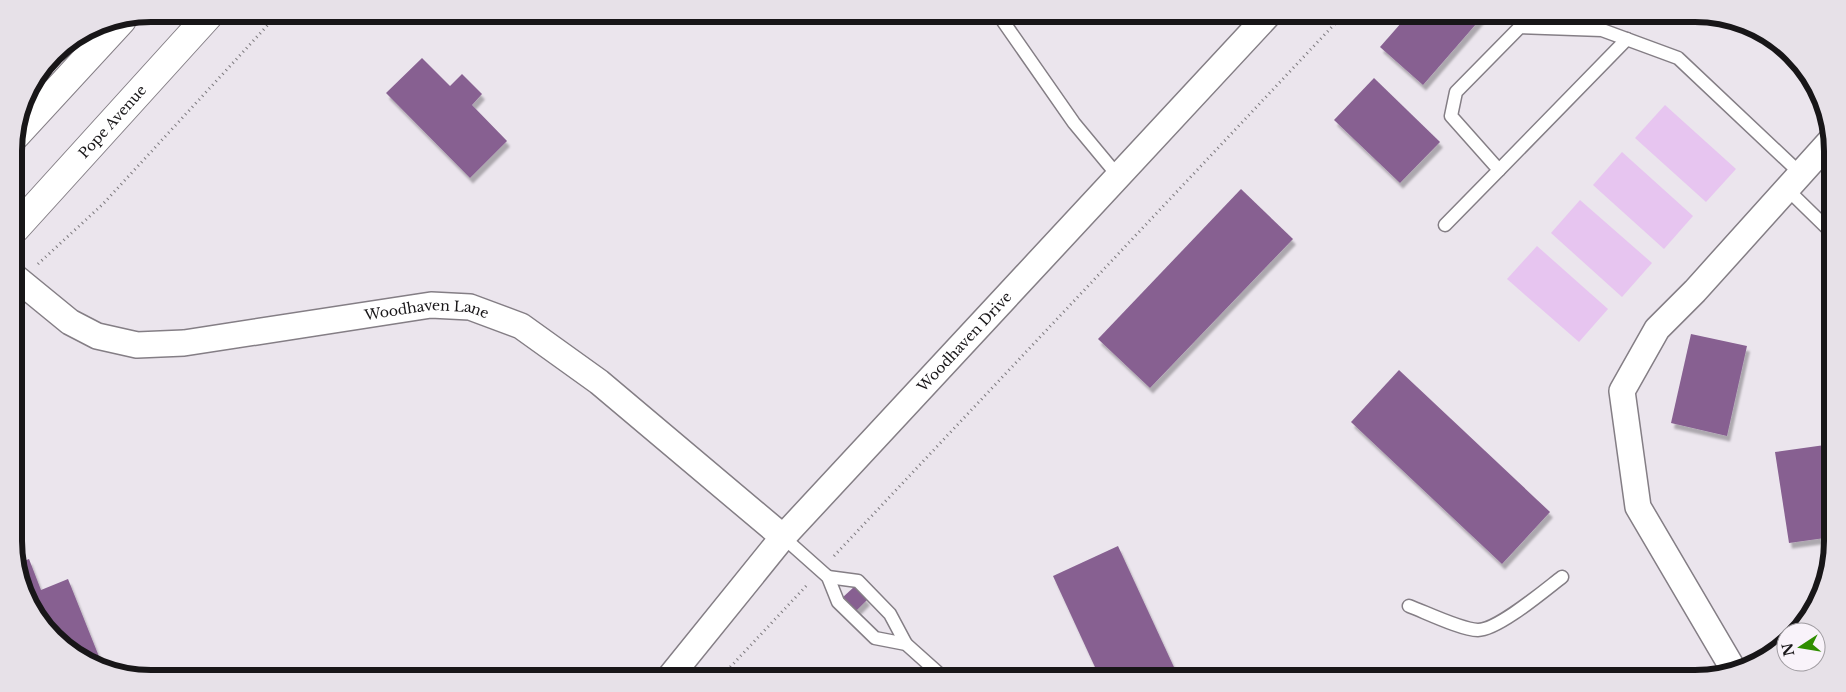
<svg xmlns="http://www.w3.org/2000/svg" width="1846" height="692" font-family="'Libre Baskerville',serif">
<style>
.green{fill:#e7c5f0}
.building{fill:#876191;filter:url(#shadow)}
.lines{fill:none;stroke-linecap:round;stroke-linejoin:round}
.service-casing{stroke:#847e85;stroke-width:15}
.minor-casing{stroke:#847e85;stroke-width:28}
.secondary-casing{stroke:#847e85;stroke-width:30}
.path{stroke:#7c797d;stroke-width:3;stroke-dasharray:1 4;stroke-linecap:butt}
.service{stroke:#fff;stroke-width:12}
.minor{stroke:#fff;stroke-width:25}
.secondary{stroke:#fff;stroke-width:28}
.labels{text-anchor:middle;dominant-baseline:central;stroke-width:4.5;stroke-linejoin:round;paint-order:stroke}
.street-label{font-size:14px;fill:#181618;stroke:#f9f3fa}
.rim{fill:none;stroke:#181618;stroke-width:6}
</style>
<defs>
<filter id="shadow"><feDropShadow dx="3" dy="5.5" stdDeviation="1" flood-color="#0004"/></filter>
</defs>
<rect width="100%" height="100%" fill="#ebe5ed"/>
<g class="green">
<path d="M1665,105L1736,169L1706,202L1635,138Z"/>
<path d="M1622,152L1693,216L1664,249L1593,185Z"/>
<path d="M1580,200L1652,263L1622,297L1551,233Z"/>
<path d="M1537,246L1608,309L1579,342L1507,279Z"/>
</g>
<g class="building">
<path d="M1409,14H1481L1483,16L1423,85L1380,47Z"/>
<path d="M422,58L450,86L462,74L482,94L472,105L507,141L470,178L386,93Z"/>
<path d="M1374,78L1440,142L1400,183L1334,120Z"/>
<path d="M1241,189L1293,239L1150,388L1098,339Z"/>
<path d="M1691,334L1747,346L1727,436L1671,423Z"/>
<path d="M1399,370L1550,512L1502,564L1351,422Z"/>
<path d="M1832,444V537L1789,543L1775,452Z"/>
<path d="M1118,546L1179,678H1100L1053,576Z"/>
<path d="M29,559L41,590L68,579L104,669L48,631L16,567V564Z"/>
<path d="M855,586L867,600L855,612L842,598Z"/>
<path d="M1445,668L1451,678H1429Z"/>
</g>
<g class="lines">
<defs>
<g id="service">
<path d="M998,14L1074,123L1118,176"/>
<path d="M1499,170L1627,39"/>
<path d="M1787,189L1831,232"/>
<path d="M1445,225L1499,170L1451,116L1456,92L1520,27L1602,30L1678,58L1801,174"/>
<path d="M783,537L828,577L838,602L875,638L906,644L944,678"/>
<path d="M828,577L858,581L890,614L906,644"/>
<path d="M1409,606C1425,612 1462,630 1478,630C1498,630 1545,590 1562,577"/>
</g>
<g id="minor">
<path id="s1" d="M15,277L70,322L97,336L137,345L184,343L431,305L470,307L521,326L599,382L783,537"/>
<path d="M1732,667L1638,507L1622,391L1657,329L1695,291L1831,140"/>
<path id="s2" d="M669,678L783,537L1269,14"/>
</g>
<g id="secondary">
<path d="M16,135L122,20"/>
<path id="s3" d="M15,229L210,14"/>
</g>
</defs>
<use href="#service" class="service-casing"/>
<use href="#minor" class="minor-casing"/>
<use href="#secondary" class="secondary-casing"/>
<g class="path">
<path d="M38,264L103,204L278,14"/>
<path d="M834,556L1344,14"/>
<path d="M720,678L808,584"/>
</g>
<use href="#service" class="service"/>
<use href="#minor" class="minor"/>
<use href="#secondary" class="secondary"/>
</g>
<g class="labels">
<g class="street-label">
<text stroke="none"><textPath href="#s3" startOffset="145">Pope Avenue</textPath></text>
<text stroke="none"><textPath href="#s1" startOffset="435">Woodhaven Lane</textPath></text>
<text stroke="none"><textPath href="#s2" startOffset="448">Woodhaven Drive</textPath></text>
</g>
</g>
<path d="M0 0H1846V692H0ZM151 22H1695A129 129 0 0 1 1824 151V541A129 129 0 0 1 1695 670H151A129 129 0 0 1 22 541V151A129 129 0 0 1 151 22Z" fill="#e7e1e8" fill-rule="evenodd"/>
<path class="rim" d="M151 22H1695A129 129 0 0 1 1824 151V541A129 129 0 0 1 1695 670H151A129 129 0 0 1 22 541V151A129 129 0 0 1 151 22Z"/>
<g transform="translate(1801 647) rotate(258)"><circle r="24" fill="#f9f3fa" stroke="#9f9ba0"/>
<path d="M0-4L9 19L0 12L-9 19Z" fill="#308e00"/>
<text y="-8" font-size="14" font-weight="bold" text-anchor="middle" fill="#181618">N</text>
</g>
</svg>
